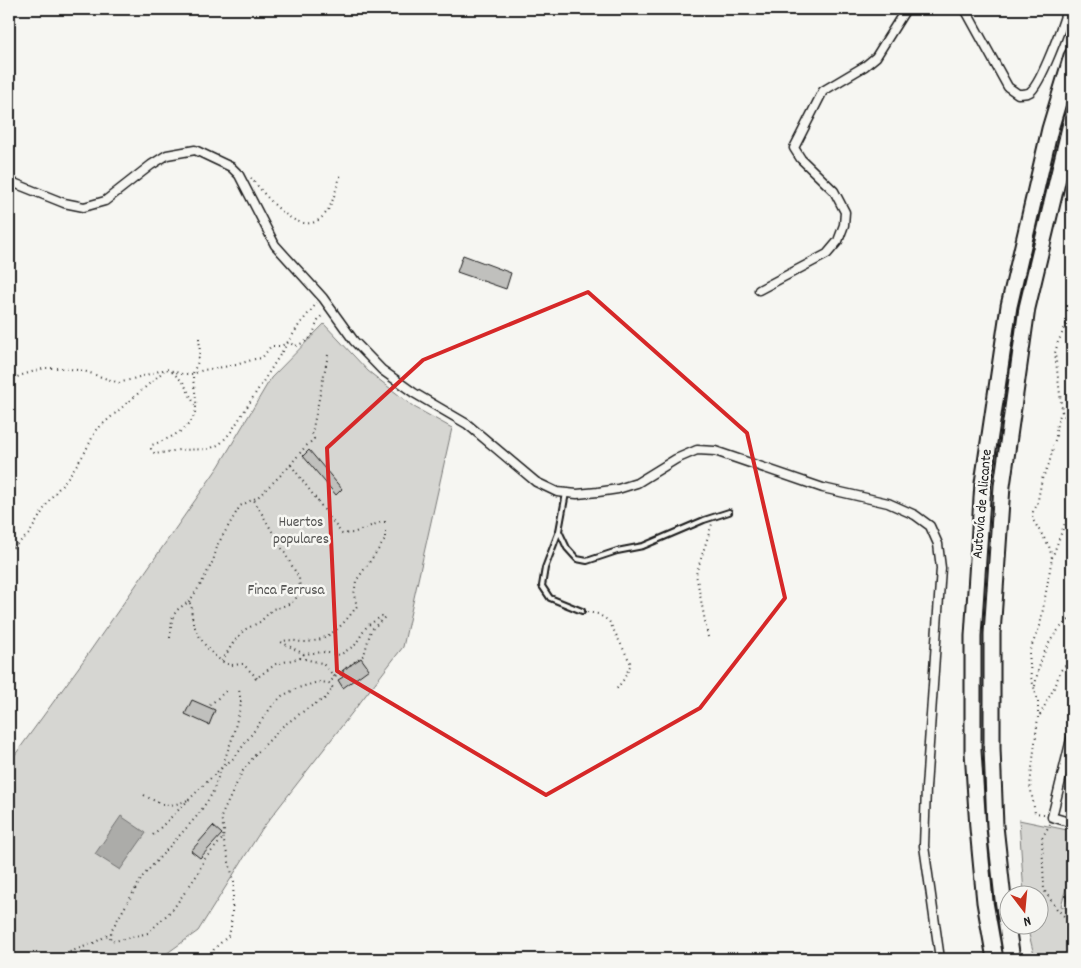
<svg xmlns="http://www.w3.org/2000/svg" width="1081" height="968" font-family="Dekko,sans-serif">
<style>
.green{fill:#d6d6d2;stroke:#797977}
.water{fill:#acaca9;stroke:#727271}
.building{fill:#c0c0bd;stroke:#1c1c1c}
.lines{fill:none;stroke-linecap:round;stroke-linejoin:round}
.lane-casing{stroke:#1c1c1c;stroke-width:8}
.street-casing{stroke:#1c1c1c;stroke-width:11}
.highway-casing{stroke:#1c1c1c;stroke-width:19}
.path{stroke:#1c1c1c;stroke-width:2;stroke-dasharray:1 4;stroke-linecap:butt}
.lane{stroke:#f6f6f2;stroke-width:4}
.street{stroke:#f6f6f2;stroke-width:8}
.highway{stroke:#f6f6f2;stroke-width:15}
.marked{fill:none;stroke:#d62828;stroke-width:4;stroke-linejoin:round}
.labels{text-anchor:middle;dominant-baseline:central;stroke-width:5;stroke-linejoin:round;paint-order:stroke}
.street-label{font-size:15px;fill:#1c1c1c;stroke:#f6f6f2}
.park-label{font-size:15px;fill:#545453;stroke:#f6f6f2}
</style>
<rect width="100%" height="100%" fill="#f6f6f2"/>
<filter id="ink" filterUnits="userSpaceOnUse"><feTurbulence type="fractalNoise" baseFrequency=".02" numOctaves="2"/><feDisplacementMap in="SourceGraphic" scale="10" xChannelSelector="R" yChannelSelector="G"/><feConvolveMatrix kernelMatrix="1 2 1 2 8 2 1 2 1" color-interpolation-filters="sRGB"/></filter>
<g filter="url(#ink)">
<g class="green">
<path d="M324,324L368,371L414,407L452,428L403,647L262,829L198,931L159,959H9V763L81,664L219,466L271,378Z"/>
<path d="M1019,820L1072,831V867L1061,906L1072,910V959H1035L1027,926H1038V896L1024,895Z"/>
</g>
<path class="water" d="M121,816L146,833L120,870L95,854Z"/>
<g class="building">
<path d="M463,255L511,273L506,289L457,272Z"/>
<path d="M309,450L342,489L336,495L303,456Z"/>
<path d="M361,658L369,669L343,688L338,680L343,677V670Z"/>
<path d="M192,700L215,710L209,725L185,714Z"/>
<path d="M213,826L222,834L200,858L191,851Z"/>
</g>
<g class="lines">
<defs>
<g id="lane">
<path d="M566,493L559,531L545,568L542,586L550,598L582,611"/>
<path d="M559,531L567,548L577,559L587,561L617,551L643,546L704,520L729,512"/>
</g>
<g id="street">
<path d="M965,9L1008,87L1018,94C1022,94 1027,94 1030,92C1041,84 1063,24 1067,9"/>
<path d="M9,181L64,203L84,207L105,201L151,165L167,155L195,150L231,167L239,175L275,245L323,298L354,341L382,370L414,393L467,424L536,482L557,492L577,494L598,492L618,489L637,483L676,459L697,450L715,451L823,488L888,503L915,515L930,526L938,544L941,568L926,788L924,846L940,959"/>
<path d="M759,290L827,254L838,241L844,225L845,212L834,191L801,159L794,148L823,91L865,66L876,57L906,9"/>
<path d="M1072,735L1052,817L1072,823"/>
<path d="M1072,896V900"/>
</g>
<g id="highway">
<path d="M995,959L985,902L978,828L973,751V636L983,483L1009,306L1050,129L1072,56"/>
<path d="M1012,959L1003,899L995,826L992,748V634L1002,486L1027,308L1072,119"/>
</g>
</defs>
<use href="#lane" class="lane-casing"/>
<use href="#street" class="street-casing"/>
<use href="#highway" class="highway-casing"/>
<g class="path">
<path d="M251,178C267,197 304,247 328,210C334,200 337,185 341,174"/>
<path d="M1072,228L1071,235L1072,240"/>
<path d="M1068,321L1072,334"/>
<path d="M199,338C200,346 200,353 198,361C197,366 193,370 193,375C193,386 197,396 196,407C194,429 170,438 152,445L151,449L155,454L179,450L209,449L220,444L231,432L299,325L317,303"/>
<path d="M172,372L183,382L195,405"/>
<path d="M9,382L19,376L45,368H63L84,371L119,383L166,369L182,374H193L203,370L236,365L255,359L262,358L271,346H281L288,342L295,346C321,337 309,330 323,314"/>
<path d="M1062,411L1072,430"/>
<path d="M291,465L342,534L353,533L381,522H385V540L356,581L354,595L357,606C344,624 329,642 304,642C294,642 291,638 281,642L304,654L323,652L340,655L355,645L367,626L382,616L385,617L371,630L364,655L343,670L342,674L335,677L329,683"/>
<path d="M9,551L29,534L50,499L69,476L84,454L96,430L164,371"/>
<path d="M1052,558L1065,523L1072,513"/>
<path d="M189,602L201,584L213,561L218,544L240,506L258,497L287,469L305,447L314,439L312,433L328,355"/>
<path d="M587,612L598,614L609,621L631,664L624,679L615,691"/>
<path d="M708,637L696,574L712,524"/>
<path d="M170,638C172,619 170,612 189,602L192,606C188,626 210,658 228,664C233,666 238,664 243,664L257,678"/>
<path d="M300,658L322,663L335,677"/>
<path d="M222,661L233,643L244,630L260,622L273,609L287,605L295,600L300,590L299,578L254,500"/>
<path d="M255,679L276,664L300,658L304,654"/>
<path d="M1035,686C1039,660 1050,632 1072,618"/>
<path d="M210,705L227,690"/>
<path d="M1040,715L1056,684L1060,671L1072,659"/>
<path d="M144,795C163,806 168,808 188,800"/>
<path d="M1044,814L1035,813L1030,785L1038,717V701L1031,677L1029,652L1040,626L1052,558L1049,546L1033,520V512L1037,505L1042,479L1049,464L1056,436L1057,422L1062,411L1055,353L1058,342L1072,312"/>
<path d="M1050,824L1042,838L1044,890L1057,909L1067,919V959"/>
<path d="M153,835L220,769L235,757L272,706L282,696L298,688L318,682L329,683L333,688L326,698L308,708L283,726L256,754L242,772L221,817L224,831L223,838L204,860L197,875L173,909L148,933L115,941L110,939L112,929L143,876L198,815L212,794L232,739L241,704L239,689"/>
<path d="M1067,958L1072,959"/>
<path d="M51,959L94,943L111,933"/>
<path d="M209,959L214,949L229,935L231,927L234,882L223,838"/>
</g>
<use href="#lane" class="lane"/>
<use href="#street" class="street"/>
<use href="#highway" class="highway"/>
</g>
</g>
<path class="marked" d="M588,292L747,433L785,598L700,708L546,795L337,671L327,448L423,360Z"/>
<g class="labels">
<g class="street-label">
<text transform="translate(983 504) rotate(-85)">Autovía de Alicante</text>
</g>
<g class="park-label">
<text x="301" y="523">Huertos<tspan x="301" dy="17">populares</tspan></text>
<text x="286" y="591">Finca Ferrusa</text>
</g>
</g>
<rect width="1081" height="968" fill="none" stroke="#f6f6f2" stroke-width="30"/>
<rect x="15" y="15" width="1051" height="938" fill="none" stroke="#1c1c1c" stroke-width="2" filter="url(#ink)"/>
<g transform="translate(1024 910) rotate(164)"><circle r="24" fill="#f6f6f2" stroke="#9f9f9c"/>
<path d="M0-4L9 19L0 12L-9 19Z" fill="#c8321e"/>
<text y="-8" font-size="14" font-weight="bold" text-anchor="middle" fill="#1c1c1c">N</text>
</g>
</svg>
